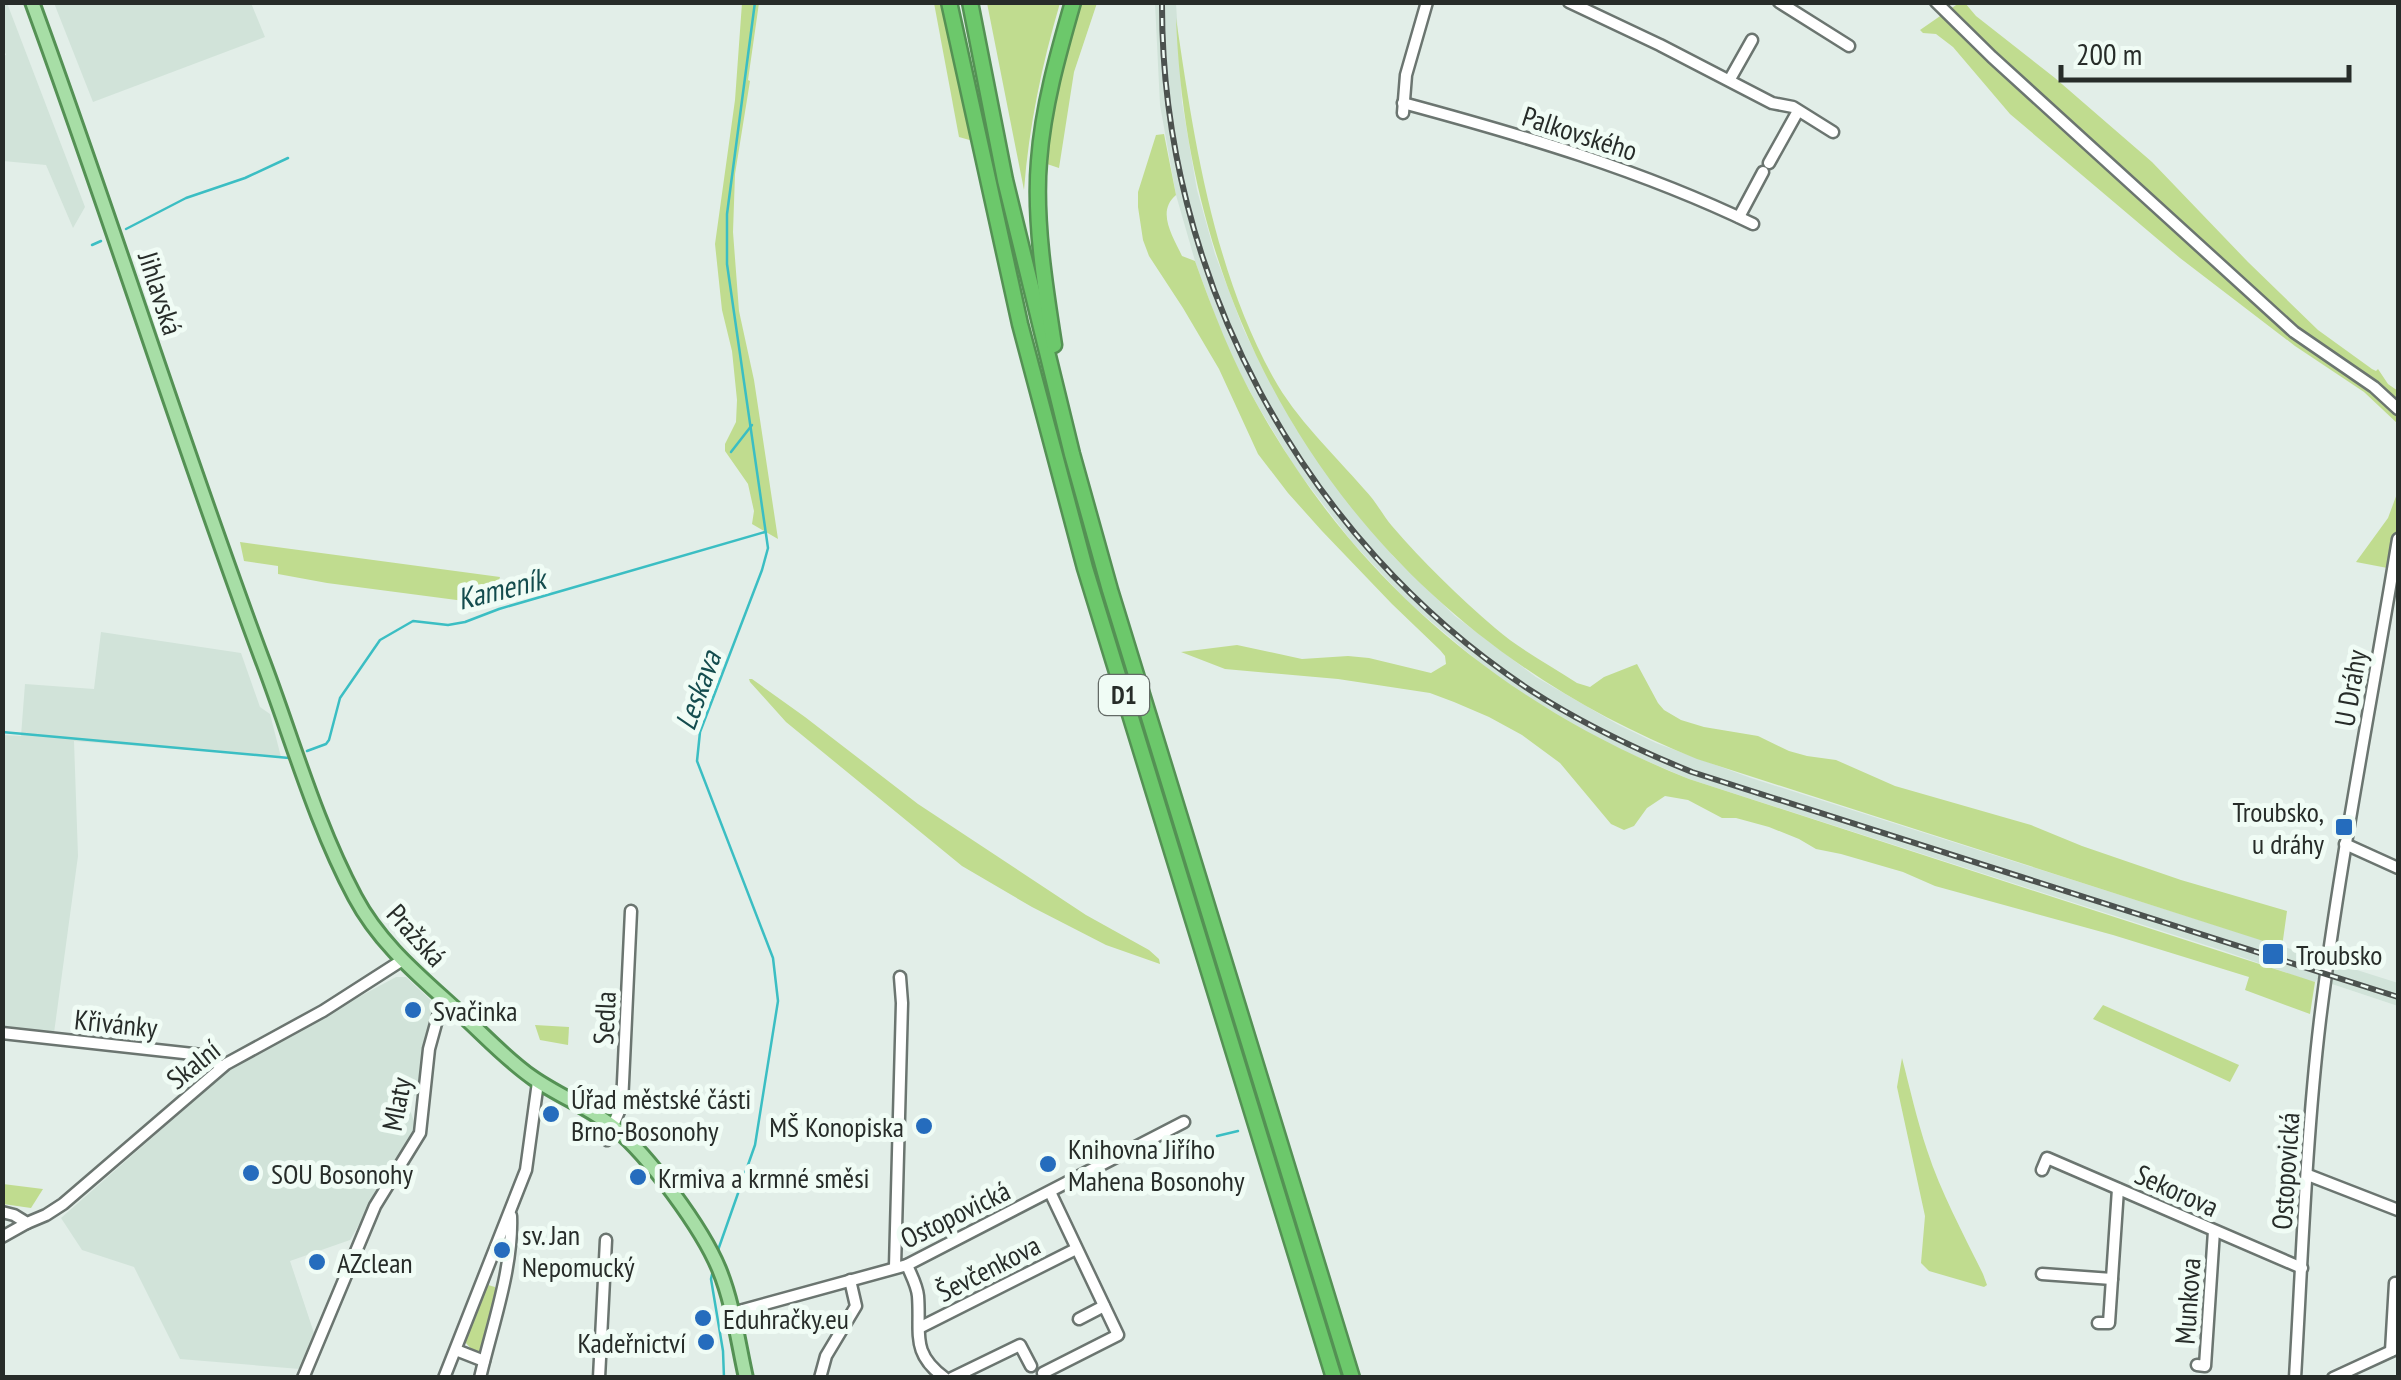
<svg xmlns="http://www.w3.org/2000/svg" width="2401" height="1380" font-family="'PT Sans Narrow',sans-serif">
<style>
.built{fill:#d1e3d9}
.green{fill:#c0dc8f}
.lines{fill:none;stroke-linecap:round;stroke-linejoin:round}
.stream{stroke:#3bbec3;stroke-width:2.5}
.minor-casing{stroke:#6b7570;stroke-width:15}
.major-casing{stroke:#549154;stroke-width:18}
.highway-casing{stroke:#549154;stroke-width:19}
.minor{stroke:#fff;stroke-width:10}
.major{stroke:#a7dea6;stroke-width:12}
.highway{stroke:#6cc86b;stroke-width:14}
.rail-casing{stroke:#4c524f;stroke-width:6}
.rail{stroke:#f0fcf5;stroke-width:2.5;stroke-dasharray:8;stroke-linecap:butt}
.poi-dot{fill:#256cbd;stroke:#f0fcf5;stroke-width:4}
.labels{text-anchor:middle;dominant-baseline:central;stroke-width:10;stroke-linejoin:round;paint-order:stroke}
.shield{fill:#f0fcf5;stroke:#636a66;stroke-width:2.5}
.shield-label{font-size:25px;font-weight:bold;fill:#272c29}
.street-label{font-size:28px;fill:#272c29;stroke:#f0fcf5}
.poi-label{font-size:28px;fill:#272c29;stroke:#f0fcf5;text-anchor:start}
.water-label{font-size:30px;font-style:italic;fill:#144c4e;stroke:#f0fcf5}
</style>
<rect width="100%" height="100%" fill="#e2eee8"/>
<g class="built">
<path d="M3,2L7,3L85,207L73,228L46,165L3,161L2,56L6,55L3,47Z"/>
<path d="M54,3H251L265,37L93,102Z"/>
<path d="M1155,3H1176L1182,102L1197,190L1215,254L1243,328L1260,363L1295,427L1342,495L1393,556L1455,616L1536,677L1617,724L1656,743L1751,778L2398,983V1006L2317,979L2315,982L2307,980L2224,951L1689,779L1607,744L1524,695L1480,663L1408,602L1352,542L1296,469L1258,406L1240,373L1223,337L1195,261L1176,195L1160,105Z"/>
<path d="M101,632L241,653L260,707L270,714L281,757L74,741L78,856L54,1033L3,1027V735L21,736L25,684L94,689Z"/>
<path d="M396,977H406L436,1005L417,1088L419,1094L406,1099L416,1127L350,1240L290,1261L314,1333L300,1369L180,1359L134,1267L82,1250L61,1218L238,1062Z"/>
</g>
<g class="green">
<path d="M742,3H759L748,80L750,81L735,174L733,232L739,311L754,380L778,539L752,524L754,511L748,484L725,451V444L736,422L737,400L732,351L722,310L715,244L735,100Z"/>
<path d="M934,3H949L980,143L959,137Z"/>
<path d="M987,3H1060C1042,64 1029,126 1024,190Z"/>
<path d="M1073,3H1097L1074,72L1059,168L1038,161Z"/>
<path d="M1959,3H1965L1976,16L2055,78L2152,162L2248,262L2318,330L2372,369L2376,371L2378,369L2388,384L2398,391V424L2364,392L2295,346L2180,258L2010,114L1953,47L1936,34L1923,33L1920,30Z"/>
<path d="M1176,18C1194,140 1213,268 1273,377C1296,419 1333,453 1364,489C1375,500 1382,514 1392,526C1423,562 1458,596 1495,628C1519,649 1550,665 1577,683L1590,687L1604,677L1637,664L1658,703L1664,710L1681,720L1704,727L1758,736L1789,751L1807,756L1836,760L1895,786L2031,825L2082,846L2181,880L2287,911L2282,947L1697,759C1379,632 1189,359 1176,18Z"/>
<path d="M1164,134L1176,195C1156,212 1173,236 1182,256L1195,261C1213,311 1232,361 1259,408C1357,583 1504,705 1689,779L2315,982L2310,1014L2245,990L2249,977L2113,935L1935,886L1903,872L1841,854L1816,849L1799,839L1769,827L1736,818H1722L1688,800L1665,796L1647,808L1634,826L1624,830L1611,824L1560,763L1522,735L1489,717L1454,702L1430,693L1338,679L1225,669L1181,652L1237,645L1302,659L1348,656L1369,658L1431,673L1446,664L1445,656L1440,650L1392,604L1322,531L1288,493L1258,454L1219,369L1183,308L1149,256L1143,240L1138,207V192L1156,135Z"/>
<path d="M2398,491V570L2356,562L2388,518Z"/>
<path d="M240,542L500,577L496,590L487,604L327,583L278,574V566L244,561Z"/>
<path d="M752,679L805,717L918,804L1086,915L1149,950L1159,959L1160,964L1106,945L1032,907L962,866L786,722L750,682L749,679Z"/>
<path d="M2103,1005L2239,1065L2230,1082L2093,1019Z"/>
<path d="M535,1025L569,1027L568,1045L540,1040Z"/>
<path d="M1902,1058C1910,1089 1917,1120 1927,1150C1941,1193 1963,1233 1983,1274L1987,1285L1984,1287L1929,1271L1921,1263L1925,1216L1897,1087Z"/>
<path d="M3,1184L43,1189L31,1208L3,1204Z"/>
<path d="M488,1285L495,1287L496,1291L482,1351C473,1353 468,1346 463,1339L484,1287Z"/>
</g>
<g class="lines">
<g class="stream">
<path d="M126,229L186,198L245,178L288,158"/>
<path d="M92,245L101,241"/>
<path d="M731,452L752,425"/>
<path d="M2,732L289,758"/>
<path d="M307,751L326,744L329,740L340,698L380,640L413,621L448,625L465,622L499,609L765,532"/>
<path d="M1217,1136L1238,1131"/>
<path d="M717,1253L755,1145L778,1001L773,958L697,761L700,732L762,570L768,548L727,264V214L755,2"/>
<path d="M713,1270L711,1279L723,1351L724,1378"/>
</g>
<defs>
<g id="minor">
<path d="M1569,2L1660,45L1772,103L1793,107L1833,132"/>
<path d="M1779,2L1849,46"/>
<path d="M1936,2L1992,57L2294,332L2374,387L2398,409"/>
<path d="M1730,79L1752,40"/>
<path d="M1403,103C1522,135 1641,170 1753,224"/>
<path d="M1403,113L1406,75L1427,2"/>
<path d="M1769,163L1798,111"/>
<path d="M1739,217L1763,172"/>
<path d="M2345,844L2398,868"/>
<path d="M2,1033L202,1055L212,1059L221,1067"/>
<path d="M607,1140L622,1104L631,911"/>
<path d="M2042,1170L2047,1158L2302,1268"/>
<path d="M2308,1175L2398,1210"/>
<path d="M2,1212L14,1215L27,1223L46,1215L63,1204L226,1064L323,1011L401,961"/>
<path d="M2,1237L27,1223"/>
<path d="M907,1265C911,1275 917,1285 918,1296C921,1333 910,1353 945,1378"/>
<path d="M895,1267L902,1003L900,977"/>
<path d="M2042,1274L2112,1279"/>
<path d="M732,1313L907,1265L1184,1122"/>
<path d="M1079,1319L1104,1306"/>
<path d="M2098,1323H2109L2118,1189"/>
<path d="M919,1328L1076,1249"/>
<path d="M456,1350L484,1361"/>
<path d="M2391,1351L2395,1283"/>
<path d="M2197,1365L2205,1366L2214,1231"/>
<path d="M1043,1373L1118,1335L1050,1192"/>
<path d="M303,1378L375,1206L420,1133L429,1049L443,998"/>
<path d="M444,1378L526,1170L538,1082"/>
<path d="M480,1378C492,1326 513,1269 511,1216"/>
<path d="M599,1378L606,1240"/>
<path d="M820,1378L826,1356L856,1306L850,1280"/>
<path d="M952,1378L1020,1345L1031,1366"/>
<path d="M2295,1378C2302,1259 2306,1138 2320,1020C2340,859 2372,699 2398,539"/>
<path d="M2333,1378L2398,1348"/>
</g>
<path id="major" d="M32,2C112,220 181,442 262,659C292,738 315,822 355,897C381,946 422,978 462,1015C485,1036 507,1060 533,1078C559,1096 590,1108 615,1128C649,1156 702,1228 719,1269C733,1303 738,1342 746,1378"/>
<g id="highway">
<path d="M949,2L1020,324L1085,568L1334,1378"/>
<path d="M970,2L1005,180L1072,454L1110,590L1352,1378"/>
<path d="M1054,345C1045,288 1034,218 1039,161C1043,107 1058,54 1073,2"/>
</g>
</defs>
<use href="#minor" class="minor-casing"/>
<use href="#major" class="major-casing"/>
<use href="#highway" class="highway-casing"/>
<use href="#minor" class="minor"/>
<use href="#major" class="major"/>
<use href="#highway" class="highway"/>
<defs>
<path id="rail" d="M1162,2C1161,275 1302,540 1530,690C1581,723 1635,749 1692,772L2398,997"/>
</defs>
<use href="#rail" class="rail-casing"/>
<use href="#rail" class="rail"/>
</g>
<g class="poi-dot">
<rect x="2334" y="817" width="20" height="20" rx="5"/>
<rect x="2261" y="942" width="24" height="24" rx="5"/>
<circle cx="413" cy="1010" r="10"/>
<circle cx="551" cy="1114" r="10"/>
<circle cx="924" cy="1126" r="10"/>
<circle cx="1048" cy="1164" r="10"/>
<circle cx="251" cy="1173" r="10"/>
<circle cx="638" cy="1177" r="10"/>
<circle cx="502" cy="1250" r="10"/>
<circle cx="317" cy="1262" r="10"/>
<circle cx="703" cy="1318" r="10"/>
<circle cx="706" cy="1342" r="10"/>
</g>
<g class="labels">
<rect class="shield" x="1099" y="675" width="50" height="40" rx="8"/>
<g class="shield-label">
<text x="1124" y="695">D1</text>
</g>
<g class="street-label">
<text transform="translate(1580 133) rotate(18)">Palkovského</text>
<text transform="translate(161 293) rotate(72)">Jihlavská</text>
<text transform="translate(2350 688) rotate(-80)">U Dráhy</text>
<text transform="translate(417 935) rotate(48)">Pražská</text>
<text transform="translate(604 1018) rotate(-87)">Sedla</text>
<text transform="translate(116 1023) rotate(6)">Křivánky</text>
<text transform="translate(193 1064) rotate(-39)">Skalní</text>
<text transform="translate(396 1104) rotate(-79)">Mlaty</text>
<text transform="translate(2285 1171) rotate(-86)">Ostopovická</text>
<text transform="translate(2177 1190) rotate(24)">Sekorova</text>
<text transform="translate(955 1214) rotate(-26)">Ostopovická</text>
<text transform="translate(988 1268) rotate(-27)">Ševčenkova</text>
<text transform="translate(2187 1301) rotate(-86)">Munkova</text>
</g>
<g class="poi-label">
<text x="2324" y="811" text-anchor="end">Troubsko,<tspan x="2324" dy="32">u dráhy</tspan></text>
<text x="2296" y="954">Troubsko</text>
<text x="433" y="1010">Svačinka</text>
<text x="571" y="1098">Úřad městské části<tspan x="571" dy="32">Brno-Bosonohy</tspan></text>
<text x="904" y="1126" text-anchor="end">MŠ Konopiska</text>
<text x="1068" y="1148">Knihovna Jiřího<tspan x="1068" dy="32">Mahena Bosonohy</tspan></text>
<text x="271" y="1173">SOU Bosonohy</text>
<text x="658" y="1177">Krmiva a krmné směsi</text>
<text x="522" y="1234">sv. Jan<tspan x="522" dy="32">Nepomucký</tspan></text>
<text x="337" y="1262">AZclean</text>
<text x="723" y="1318">Eduhračky.eu</text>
<text x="686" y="1342" text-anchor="end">Kadeřnictví</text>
</g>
<g class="water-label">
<text transform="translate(501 588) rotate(-14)">Kameník</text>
<text transform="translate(697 690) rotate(-70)">Leskava</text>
</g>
</g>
<rect width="2401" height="1380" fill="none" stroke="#272c29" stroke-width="10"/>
<path d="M2061 65v15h288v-15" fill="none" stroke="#272c29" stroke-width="5"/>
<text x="2076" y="65" font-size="30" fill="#272c29" stroke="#f0fcf5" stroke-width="8" paint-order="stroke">200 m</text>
</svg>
